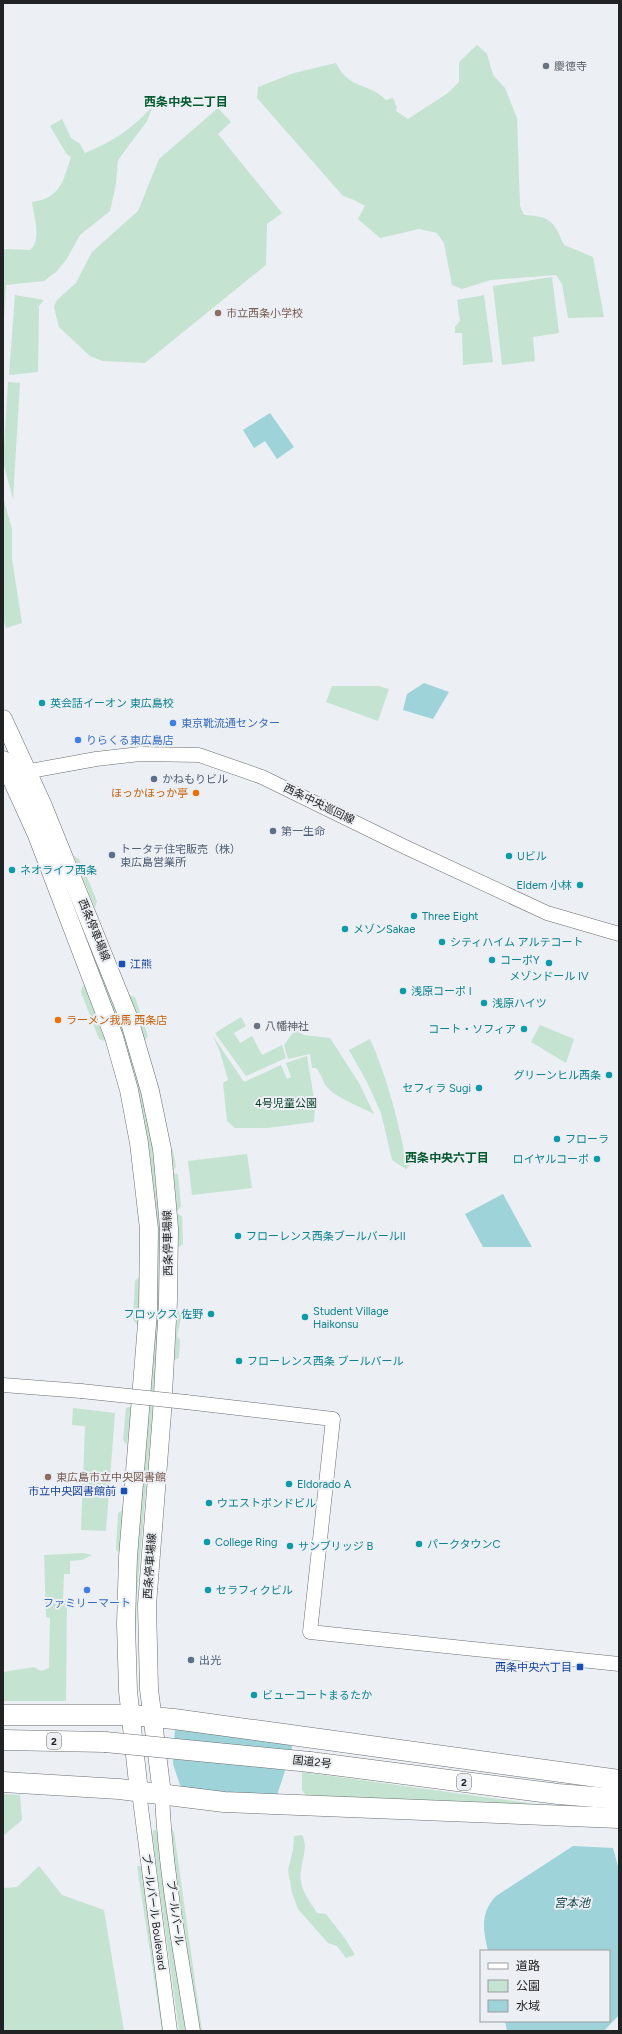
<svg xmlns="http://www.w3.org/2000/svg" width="622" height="2034" font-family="Figtree,'Noto Sans JP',sans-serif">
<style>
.green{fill:#c4e3d0}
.water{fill:#9ed4d9}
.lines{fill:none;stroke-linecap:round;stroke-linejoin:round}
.minor-casing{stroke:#6b6e71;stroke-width:15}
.major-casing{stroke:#6b6e71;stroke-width:19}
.highway-casing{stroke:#6b6e71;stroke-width:21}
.minor{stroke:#fff;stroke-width:14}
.major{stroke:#fff;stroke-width:18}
.highway{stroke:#fff;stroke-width:20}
.minor-bridge-casing{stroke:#6b6e71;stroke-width:15;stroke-linecap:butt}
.highway-bridge-casing{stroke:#6b6e71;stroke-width:21;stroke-linecap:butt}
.minor-bridge{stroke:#fff;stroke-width:14}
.highway-bridge{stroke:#fff;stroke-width:20}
.worship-dot{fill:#6b7280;stroke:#eceff3;stroke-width:1.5}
.education-dot{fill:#8d6e63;stroke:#eceff3;stroke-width:1.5}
.culture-dot{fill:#0f9aa8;stroke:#eceff3;stroke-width:1.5}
.shop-dot{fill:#3f7fe0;stroke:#eceff3;stroke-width:1.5}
.service-dot{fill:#5c6f8a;stroke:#eceff3;stroke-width:1.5}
.food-dot{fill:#e8710a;stroke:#eceff3;stroke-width:1.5}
.transit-dot{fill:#1a4fb4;stroke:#eceff3;stroke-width:1.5}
.labels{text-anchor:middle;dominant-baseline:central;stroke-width:4;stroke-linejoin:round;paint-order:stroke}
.shield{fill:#eceff3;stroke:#5e6061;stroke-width:1}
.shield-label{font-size:10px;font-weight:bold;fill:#212223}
.worship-label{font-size:11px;fill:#5b616d;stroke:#eceff3;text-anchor:start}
.education-label{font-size:11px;fill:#785e54;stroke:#eceff3;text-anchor:start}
.culture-label{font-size:11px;fill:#0d838f;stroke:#eceff3;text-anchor:start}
.shop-label{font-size:11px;fill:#366cbe;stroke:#eceff3;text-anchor:start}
.service-label{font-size:11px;fill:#4e5e75;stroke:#eceff3;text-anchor:start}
.food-label{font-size:11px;fill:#c56008;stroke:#eceff3;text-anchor:end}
.street-label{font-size:11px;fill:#212223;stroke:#eceff3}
.transit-label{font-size:11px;fill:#164399;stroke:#eceff3;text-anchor:end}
.park-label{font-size:11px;fill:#063c25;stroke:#eceff3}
.neighbourhood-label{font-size:12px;font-weight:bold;fill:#035930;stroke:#eceff3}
.water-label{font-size:12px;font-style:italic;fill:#19494e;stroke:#eceff3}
</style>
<rect width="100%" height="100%" fill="#eceff3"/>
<g class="green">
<path d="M477,45L487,54L493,75L505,88L517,118L520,206L524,215C551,216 554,222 564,245L593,257L604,317L568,318L562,284L556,275L491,280L462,289L452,285L444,243L437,233L419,229L380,238L358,219L365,206L354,200L343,196L257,98L258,87L294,73L336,63C350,91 369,82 386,100L393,98L397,108L396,111L408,119L448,93L459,82V62Z"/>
<path d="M152,108L147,121L118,160L116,184L110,211L80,235L66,260L56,272L44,281L6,285L3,334V249L30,250C42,240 34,216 32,202C61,198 63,181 71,157L66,153L50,126L62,119L71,138L80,144L85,153C110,143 131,130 150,109Z"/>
<path d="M218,108L231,122L218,134L282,213L267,224L266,265L145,363L102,361L90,356L59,327L54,307L57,300L76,283L92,252L138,211L159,159Z"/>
<path d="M552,277L559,333L533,337L535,361L502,365L493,286Z"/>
<path d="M15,295L44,300L39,306L38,372L9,375Z"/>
<path d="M484,295L493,362L463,365L462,333H455V327L460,321L457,300Z"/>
<path d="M8,382L20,383L13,499L3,462Z"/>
<path d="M3,497L12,529V559L22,623L6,628L3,619Z"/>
<path d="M332,686H378L389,689L378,721L326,702Z"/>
<path d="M74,856L79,859L97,901L95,908Z"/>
<path d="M61,872L100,964L137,1070L152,1137L163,1243L155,1386L137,1593L135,1658H133L151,1176Z"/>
<path d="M83,985L87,990L105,1041L99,1039L81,992Z"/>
<path d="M129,995L135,997L148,1036L144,1042Z"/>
<path d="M241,1017L246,1026L234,1033L240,1043L252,1036L262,1055L282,1045L286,1058L246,1076L215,1033Z"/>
<path d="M540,1025L574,1039L566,1063L531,1042Z"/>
<path d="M295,1030L304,1035L330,1038L359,1083L374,1114C361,1107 336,1098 327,1087C322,1081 322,1074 316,1068H312L310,1054L288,1059L284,1045Z"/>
<path d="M213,1036L244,1082L281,1065L287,1079L291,1077L286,1063L307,1056L315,1105L314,1122L267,1128H235L227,1121L223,1083L228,1080L220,1052Z"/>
<path d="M370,1039C386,1075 396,1112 404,1151L416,1159L406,1169L392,1160L381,1113L367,1082L349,1050Z"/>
<path d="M167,1148L173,1150L176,1167L171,1173L178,1174L181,1206L176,1213L182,1216L183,1244L176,1249Z"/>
<path d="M247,1154L252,1188L192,1195L188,1161Z"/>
<path d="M140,1276L138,1325L133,1320L135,1281Z"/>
<path d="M177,1310L182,1314L177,1336L180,1340L179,1358L174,1360Z"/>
<path d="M132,1406L127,1445L123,1440L126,1408Z"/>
<path d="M73,1408L115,1413L106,1531L81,1530L85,1426L72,1425Z"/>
<path d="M123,1510L120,1553L116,1550L118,1513Z"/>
<path d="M83,1553L92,1555L82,1560L70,1561V1574H64L63,1600H67L66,1701H3V1672L34,1667L41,1671L49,1668L50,1618L46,1617L44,1555Z"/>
<path d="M302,1772L550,1806L306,1796L302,1790Z"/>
<path d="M3,1794L20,1795L22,1820L3,1836Z"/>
<path d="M169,1829H172L174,1832L202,2031H197Z"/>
<path d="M154,1830H156L158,1835L185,2031H179L152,1834Z"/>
<path d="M302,1835C310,1849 298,1866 301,1882C303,1894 311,1903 317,1913L326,1914L346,1940L355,1955L346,1958L337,1946L328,1943L298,1909L292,1893L288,1870L293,1850L294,1836Z"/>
<path d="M39,1866L62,1895L104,1910L124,2031H3V1888L17,1887Z"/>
<path d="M137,1866H143L167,2031H162Z"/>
</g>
<g class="water">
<path d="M270,413L294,447L277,459L265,441L254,448L243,430Z"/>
<path d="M424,683L449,692L433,719L403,710L407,694Z"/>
<path d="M503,1194L532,1247H483L465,1214Z"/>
<path d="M175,1727L291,1739L292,1750L276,1798L181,1788L173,1764Z"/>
<path d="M573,1846L613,1848L619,1870V2015L604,2031H507L505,2021H609V1951H488C483,1930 480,1913 496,1896Z"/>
</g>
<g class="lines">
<defs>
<g id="minor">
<path d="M19,773L96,759L140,754L199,755L262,777L403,846L547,913L619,934"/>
<path d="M3,1385L81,1391"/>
<path d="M186,1402L333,1419L310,1632L619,1664"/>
<path d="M139,1792L170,2031"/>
<path d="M162,1794C165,1873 181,1953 193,2031"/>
</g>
<g id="major">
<path d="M3,719L43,806L129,1019L150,1091L162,1149L169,1228L168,1301L162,1413L147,1605L149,1689L162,1794"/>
<path d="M3,760L37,835L114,1037L129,1090L139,1143L149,1229L148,1312L128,1557L126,1624L128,1691L139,1792"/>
</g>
<g id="highway">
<path d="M3,1715H130L174,1719L619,1780"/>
<path d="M3,1740L105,1742"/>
<path d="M310,1762L558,1794L619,1799"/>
<path d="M3,1782L119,1789L224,1802L619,1818"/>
</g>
</defs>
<use href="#minor" class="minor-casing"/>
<use href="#major" class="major-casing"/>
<use href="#highway" class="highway-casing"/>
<use href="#minor" class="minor"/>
<use href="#major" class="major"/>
<use href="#highway" class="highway"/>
<defs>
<path id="minor-bridge" d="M81,1391L186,1402"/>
<path id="highway-bridge" d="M105,1742L310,1762"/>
</defs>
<use href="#minor-bridge" class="minor-bridge-casing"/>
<use href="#highway-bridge" class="highway-bridge-casing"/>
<use href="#minor-bridge" class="minor-bridge"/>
<use href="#highway-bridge" class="highway-bridge"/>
</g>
<g class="worship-dot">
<circle cx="546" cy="66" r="4"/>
<circle cx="257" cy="1026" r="4"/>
</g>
<g class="education-dot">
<circle cx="218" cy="313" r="4"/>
<circle cx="48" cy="1477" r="4"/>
</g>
<g class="culture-dot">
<circle cx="42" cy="703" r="4"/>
<circle cx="509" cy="856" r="4"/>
<circle cx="12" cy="870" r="4"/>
<circle cx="580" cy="885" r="4"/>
<circle cx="414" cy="916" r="4"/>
<circle cx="345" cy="929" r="4"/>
<circle cx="442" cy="942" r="4"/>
<circle cx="492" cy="960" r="4"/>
<circle cx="549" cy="963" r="4"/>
<circle cx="403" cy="991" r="4"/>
<circle cx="484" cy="1003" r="4"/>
<circle cx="524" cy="1029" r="4"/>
<circle cx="609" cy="1075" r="4"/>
<circle cx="479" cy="1088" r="4"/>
<circle cx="557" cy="1139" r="4"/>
<circle cx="597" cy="1159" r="4"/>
<circle cx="238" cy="1236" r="4"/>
<circle cx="211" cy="1314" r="4"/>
<circle cx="305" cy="1317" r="4"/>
<circle cx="239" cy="1361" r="4"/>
<circle cx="289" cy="1484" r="4"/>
<circle cx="209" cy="1503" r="4"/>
<circle cx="207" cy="1542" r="4"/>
<circle cx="419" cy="1544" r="4"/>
<circle cx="290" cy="1546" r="4"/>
<circle cx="208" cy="1590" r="4"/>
<circle cx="254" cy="1695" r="4"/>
</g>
<g class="shop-dot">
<circle cx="173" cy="723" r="4"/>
<circle cx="78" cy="740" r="4"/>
<circle cx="87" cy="1590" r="4"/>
</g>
<g class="service-dot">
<circle cx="154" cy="779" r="4"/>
<circle cx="273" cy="831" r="4"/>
<circle cx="112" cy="855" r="4"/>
<circle cx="191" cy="1660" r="4"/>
</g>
<g class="food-dot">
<circle cx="196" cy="793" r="4"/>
<circle cx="58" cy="1020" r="4"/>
</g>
<g class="transit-dot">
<rect x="118" y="960" width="8" height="8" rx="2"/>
<rect x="120" y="1487" width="8" height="8" rx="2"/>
<rect x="576" y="1663" width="8" height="8" rx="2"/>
</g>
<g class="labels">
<g class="shield">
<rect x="47" y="1733" width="14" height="16" rx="3"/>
<rect x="457" y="1774" width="14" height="16" rx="3"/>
</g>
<g class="shield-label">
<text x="54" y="1741">2</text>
<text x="464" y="1782">2</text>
</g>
<g class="worship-label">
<text x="554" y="66">慶徳寺</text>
<text x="265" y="1026">八幡神社</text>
</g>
<g class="education-label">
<text x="226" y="313">市立西条小学校</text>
<text x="56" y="1477">東広島市立中央図書館</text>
</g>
<g class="culture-label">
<text x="50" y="703">英会話イーオン 東広島校</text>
<text x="517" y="856">Uビル</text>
<text x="20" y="870">ネオライフ西条</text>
<text x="572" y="885" text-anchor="end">Eldem 小林</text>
<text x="422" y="916">Three Eight</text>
<text x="353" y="929">メゾンSakae</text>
<text x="450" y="942">シティハイム アルテコート</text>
<text x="500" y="960">コーポY</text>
<text x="549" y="976" text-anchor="middle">メゾンドール IV</text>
<text x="411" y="991">浅原コーポ I</text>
<text x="492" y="1003">浅原ハイツ</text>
<text x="516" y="1029" text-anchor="end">コート・ソフィア</text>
<text x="601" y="1075" text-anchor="end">グリーンヒル西条</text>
<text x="471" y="1088" text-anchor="end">セフィラ Sugi</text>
<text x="565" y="1139">フローラ</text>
<text x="589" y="1159" text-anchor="end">ロイヤルコーポ</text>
<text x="246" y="1236">フローレンス西条ブールバールII</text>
<text x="313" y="1311">Student Village<tspan x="313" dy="13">Haikonsu</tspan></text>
<text x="203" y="1314" text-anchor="end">フロックス 佐野</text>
<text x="247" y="1361">フローレンス西条 ブールバール</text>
<text x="297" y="1484">Eldorado A</text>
<text x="217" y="1503">ウエストポンドビル</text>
<text x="215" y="1542">College Ring</text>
<text x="427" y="1544">パークタウンC</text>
<text x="298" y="1546">サンブリッジ B</text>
<text x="216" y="1590">セラフィクビル</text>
<text x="262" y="1695">ビューコートまるたか</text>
</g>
<g class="shop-label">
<text x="181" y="723">東京靴流通センター</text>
<text x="86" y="740">りらくる東広島店</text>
<text x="87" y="1603" text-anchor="middle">ファミリーマート</text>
</g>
<g class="service-label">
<text x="162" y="779">かねもりビル</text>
<text x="281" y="831">第一生命</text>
<text x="120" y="849">トータテ住宅販売（株）<tspan x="120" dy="13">東広島営業所</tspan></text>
<text x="199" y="1660">出光</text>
</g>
<g class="food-label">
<text x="188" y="793">ほっかほっか亭</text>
<text x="66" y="1020" text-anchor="start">ラーメン我馬 西条店</text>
</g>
<g class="street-label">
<text transform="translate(319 804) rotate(26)">西条中央巡回線</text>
<text transform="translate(94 930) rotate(68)">西条停車場線</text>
<text transform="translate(168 1243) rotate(-91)">西条停車場線</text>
<text transform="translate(150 1566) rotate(-86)">西条停車場線</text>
<text transform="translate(312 1762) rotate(6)">国道2号</text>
<text transform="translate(154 1912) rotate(82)">ブールバール Boulevard</text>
<text transform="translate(175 1913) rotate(82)">ブールバール</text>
</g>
<g class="transit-label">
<text x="130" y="964" text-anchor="start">江熊</text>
<text x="116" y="1491">市立中央図書館前</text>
<text x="572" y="1667">西条中央六丁目</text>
</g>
<g class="park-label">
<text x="286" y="1103">4号児童公園</text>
</g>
<g class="neighbourhood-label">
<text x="186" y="102">西条中央二丁目</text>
<text x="447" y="1158">西条中央六丁目</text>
</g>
<g class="water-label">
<text x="572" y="1903">宮本池</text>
</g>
</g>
<rect width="622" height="2034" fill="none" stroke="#212223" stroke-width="8"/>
<rect x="480" y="1950" width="130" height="72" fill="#eceff3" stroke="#9b9da0"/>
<rect x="488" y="1963" width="20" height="6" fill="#ffffff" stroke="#9b9da0"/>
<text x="516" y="1970" font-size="12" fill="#212223">道路</text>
<rect x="488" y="1980" width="20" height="12" fill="#c4e3d0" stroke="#9b9da0"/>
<text x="516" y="1990" font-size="12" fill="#212223">公園</text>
<rect x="488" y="2000" width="20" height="12" fill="#9ed4d9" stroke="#9b9da0"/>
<text x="516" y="2010" font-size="12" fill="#212223">水域</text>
</svg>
